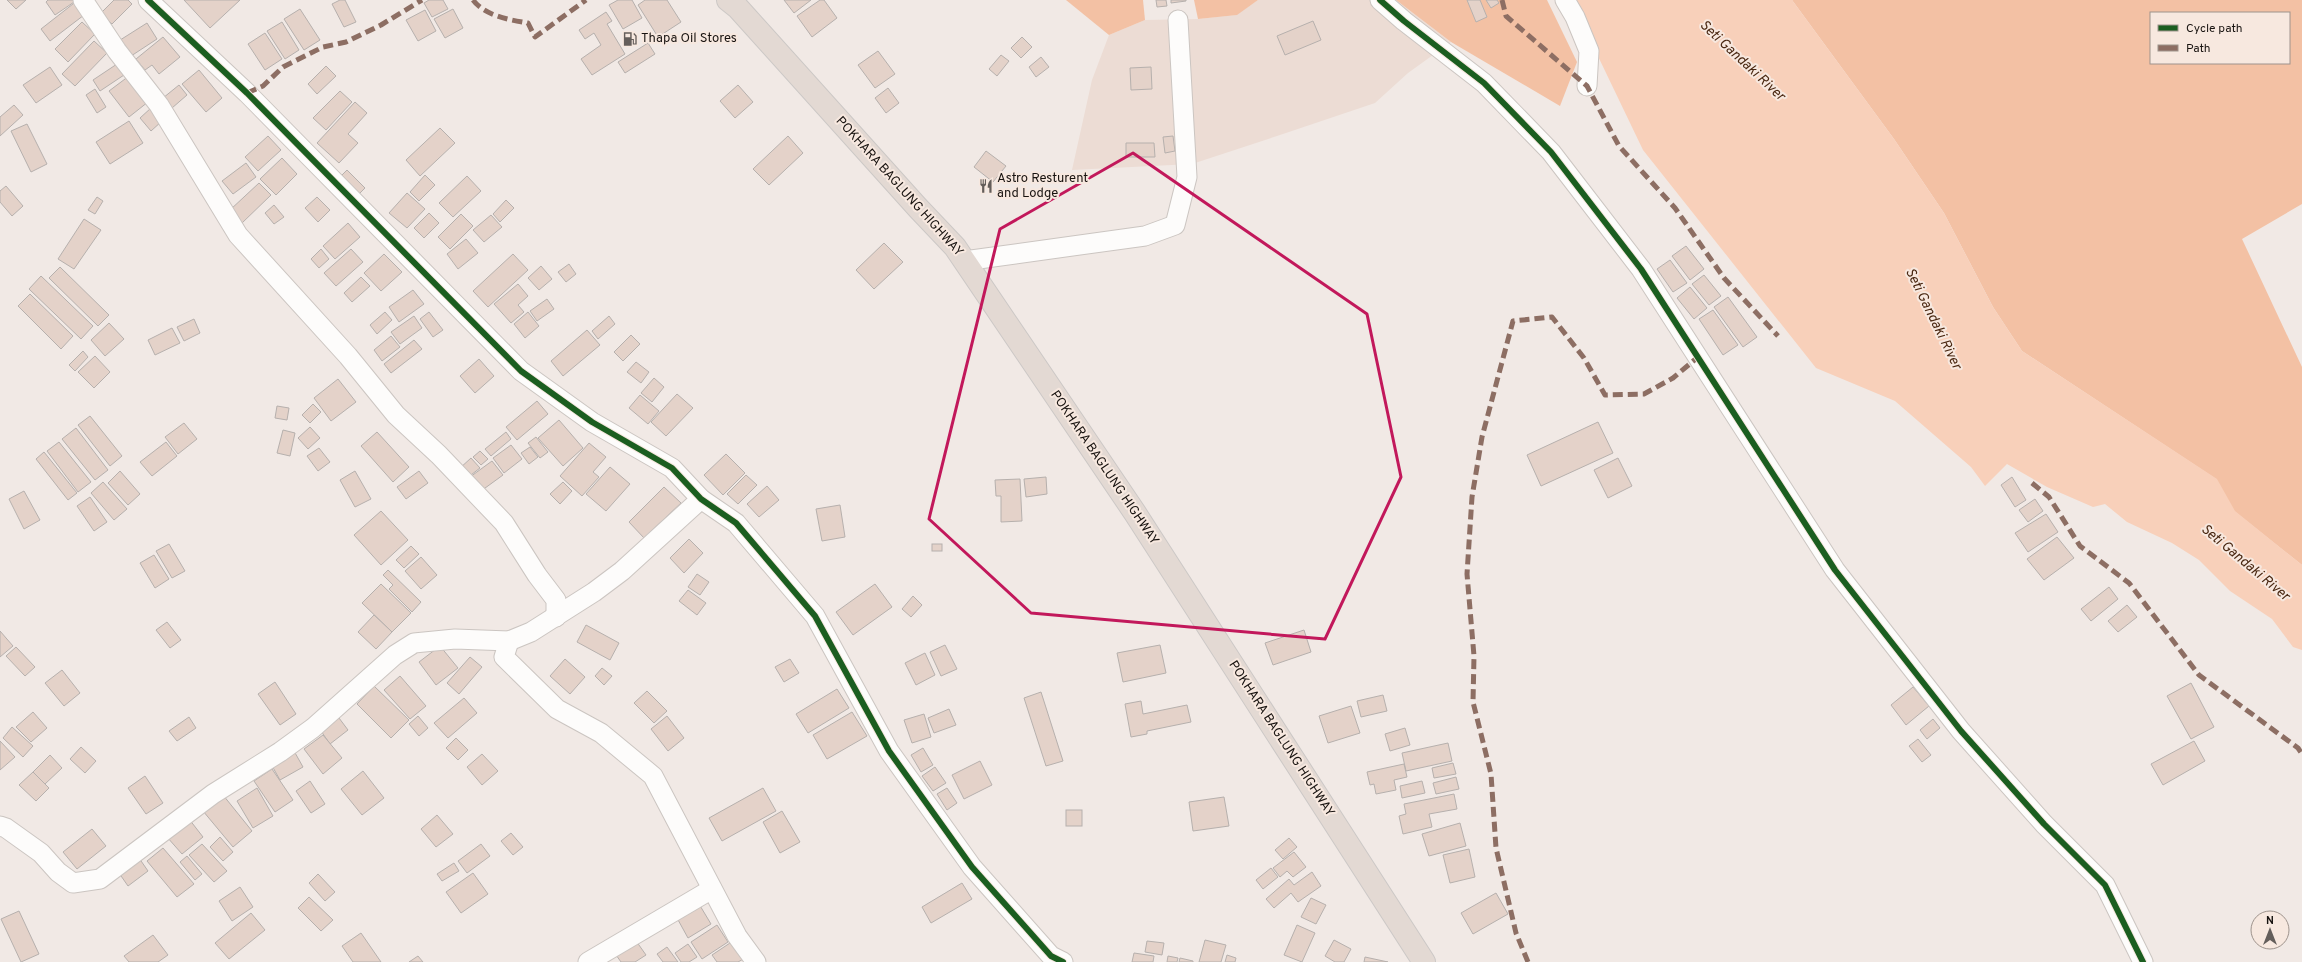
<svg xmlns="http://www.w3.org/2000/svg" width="2302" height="962" font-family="Overpass,sans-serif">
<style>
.built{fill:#ecdcd4}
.green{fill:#f3c1a4;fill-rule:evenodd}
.water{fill:#f8d0ba}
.building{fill:#e4d2c9;stroke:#b6b0ad}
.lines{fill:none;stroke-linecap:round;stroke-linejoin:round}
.minor-casing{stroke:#cbc5c1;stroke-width:21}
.highway-casing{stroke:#ccc8c6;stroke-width:24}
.minor{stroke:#fdfcfb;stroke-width:19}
.highway{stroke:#e3d9d3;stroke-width:22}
.quiet{stroke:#8d6e63;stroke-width:5;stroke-dasharray:10 5;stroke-linecap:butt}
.cycleway-casing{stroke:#f7e8df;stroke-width:8}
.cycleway{stroke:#1b5e20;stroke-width:6}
.marked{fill:none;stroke:#c2185b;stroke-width:3;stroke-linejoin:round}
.labels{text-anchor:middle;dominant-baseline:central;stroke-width:4;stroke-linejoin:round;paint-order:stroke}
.poi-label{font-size:13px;fill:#181310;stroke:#f7e8df;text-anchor:start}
.street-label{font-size:13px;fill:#181310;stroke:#f7e8df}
.water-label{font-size:14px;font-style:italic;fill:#492711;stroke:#f7e8df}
</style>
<rect width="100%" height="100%" fill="#f1e9e5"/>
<path class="built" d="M1258,0H1396L1451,42L1408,73L1375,103L1280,135L1192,164L1072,170L1092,80L1109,35L1145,20L1198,19L1236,15Z"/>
<g class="green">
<path d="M1066,0H1143L1145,20L1109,35Z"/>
<path d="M1194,0H1258L1237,15L1198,19Z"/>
<path d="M1396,0H1547L1577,62L1560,106L1451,42Z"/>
<path d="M1792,0H2302V204L2242,239L2302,367V565L2234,511L2216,479L2022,351L1993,307L1944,213L1894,139ZM2151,13H2289V63H2151Z"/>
</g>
<path class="water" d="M1571,0H1792L1894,139L1944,213L1993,307L2022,351L2217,479L2235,511L2302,565V650L2293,647L2272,619L2230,591L2199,560L2172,543L2127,522L2105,504L2093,507L2047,487L2007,464L1985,486L1971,467L1895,401L1816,368L1643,150Z"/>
<g class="building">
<path d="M7,0H26L16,9Z"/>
<path d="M48,0H77L55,15L46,2Z"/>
<path d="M78,0L88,12L50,41L41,29Z"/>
<path d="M114,0H128L132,4L112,24L101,13Z"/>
<path d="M184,0H240L210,28Z"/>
<path d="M340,0H345L356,22L344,27L332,4Z"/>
<path d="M429,0H443L448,9L432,17L424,3Z"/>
<path d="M618,0H632L642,18L623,29L609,5Z"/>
<path d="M645,0H667L681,22L658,37L638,5Z"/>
<path d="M784,0H811L794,13Z"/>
<path d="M820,0H824L837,18L812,37L797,16Z"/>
<path d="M1156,0H1166L1167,6L1157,7Z"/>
<path d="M1171,0H1186V1L1171,3Z"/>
<path d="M1467,0H1480L1487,17L1476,22Z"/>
<path d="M1486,0H1497L1499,3L1491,8Z"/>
<path d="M300,9L320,40L304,50L284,19Z"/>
<path d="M453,9L463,28L445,38L434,19Z"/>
<path d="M425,10L436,31L418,41L406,20Z"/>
<path d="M606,12L612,21L607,24L625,54L592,75L581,59L601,45L594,33L585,39L579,30Z"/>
<path d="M1313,21L1321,40L1285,55L1277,36Z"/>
<path d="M82,22L95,34L68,62L55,49Z"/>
<path d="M282,22L299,50L285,59L267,31Z"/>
<path d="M147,23L157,39L128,58L117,42Z"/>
<path d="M265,33L282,59L265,70L248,44Z"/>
<path d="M163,37L180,57L159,74L152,65L145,70L136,59Z"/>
<path d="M1022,37L1032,47L1021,58L1011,48Z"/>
<path d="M94,41L107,53L75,86L62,74Z"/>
<path d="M648,43L655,54L625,73L618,62Z"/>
<path d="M878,51L895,74L875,88L858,65Z"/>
<path d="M1001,55L1009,61L997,76L989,69Z"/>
<path d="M1041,57L1049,67L1036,77L1029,67Z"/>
<path d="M117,64L124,75L100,91L93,80Z"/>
<path d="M326,66L336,76L317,94L308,84Z"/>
<path d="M50,67L62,85L36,103L23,85Z"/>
<path d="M1151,67L1152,89L1131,90L1130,68Z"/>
<path d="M199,70L222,98L206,112L182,84Z"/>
<path d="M129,76L148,102L129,117L109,91Z"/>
<path d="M179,85L187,95L172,108L163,98Z"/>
<path d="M738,85L753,102L735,118L720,101Z"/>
<path d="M888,88L899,103L886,113L875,98Z"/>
<path d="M95,89L106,107L97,113L86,95Z"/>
<path d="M340,91L352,102L326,130L313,118Z"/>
<path d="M355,102L367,113L348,134L358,143L339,163L317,143Z"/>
<path d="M14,105L23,115L0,136V117Z"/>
<path d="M151,108L162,121L151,131L140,118Z"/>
<path d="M129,121L143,143L110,164L96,142Z"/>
<path d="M27,124L47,164L31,172L11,131Z"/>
<path d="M440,128L455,143L420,176L406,160Z"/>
<path d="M268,136L281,150L258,171L245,157Z"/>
<path d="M788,136L803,153L769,185L753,169Z"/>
<path d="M1173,136L1175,151L1165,153L1163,137Z"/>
<path d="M1126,143H1154L1155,157H1126Z"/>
<path d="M986,151L1006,166L993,182L974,167Z"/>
<path d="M282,158L297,174L276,195L260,179Z"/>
<path d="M246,163L256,177L233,194L222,181Z"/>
<path d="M347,170L365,188L357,196L339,178Z"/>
<path d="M425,175L435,185L419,201L410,192Z"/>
<path d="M467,176L481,191L453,217L439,203Z"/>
<path d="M259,183L271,195L242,223L230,210Z"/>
<path d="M6,186L23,206L12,216L0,202V191Z"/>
<path d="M407,193L425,209L407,228L389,213Z"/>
<path d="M97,197L103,201L95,214L88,210Z"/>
<path d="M317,197L330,210L318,222L305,208Z"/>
<path d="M506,200L514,208L500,222L493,214Z"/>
<path d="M274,205L284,217L274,224L265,213Z"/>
<path d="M429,213L439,223L424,238L414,228Z"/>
<path d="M461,214L473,226L450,249L438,237Z"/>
<path d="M491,215L502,227L484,242L473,230Z"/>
<path d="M84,219L101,230L74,269L58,259Z"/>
<path d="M348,223L360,237L335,259L323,246Z"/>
<path d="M466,239L478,253L458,269L447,254Z"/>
<path d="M884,243L903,262L874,289L856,270Z"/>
<path d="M1686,246L1704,269L1690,280L1672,256Z"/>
<path d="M321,249L329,259L319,268L311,259Z"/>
<path d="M351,249L363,262L336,286L324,273Z"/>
<path d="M384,254L402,272L381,291L364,273Z"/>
<path d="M513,254L528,270L488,307L473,291Z"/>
<path d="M1670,260L1687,283L1673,292L1657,269Z"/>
<path d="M569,264L576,274L566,282L558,272Z"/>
<path d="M541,266L552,279L539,290L528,278Z"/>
<path d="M60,267L109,315L98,326L49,278Z"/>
<path d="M1704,275L1721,296L1709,305L1692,284Z"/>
<path d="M41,276L93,326L81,339L29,289Z"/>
<path d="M361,277L370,286L352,302L344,293Z"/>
<path d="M518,284L528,296L518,305L524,312L511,323L494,304Z"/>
<path d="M1690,287L1707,308L1694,319L1677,298Z"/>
<path d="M413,290L424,304L399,322L389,307Z"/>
<path d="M30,294L73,336L61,349L18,306Z"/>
<path d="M1728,297L1757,337L1743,347L1714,307Z"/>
<path d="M547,299L554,309L537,321L530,311Z"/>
<path d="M1713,310L1738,345L1723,355L1699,319Z"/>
<path d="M385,312L392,320L377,334L370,325Z"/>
<path d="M429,312L443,330L433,337L420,319Z"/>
<path d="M528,312L539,326L525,338L514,324Z"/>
<path d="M414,316L422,328L400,344L391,332Z"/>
<path d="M609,316L615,324L598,339L592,331Z"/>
<path d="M194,319L200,333L184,341L177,327Z"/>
<path d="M109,323L124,339L105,356L91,340Z"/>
<path d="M172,328L180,343L155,355L148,340Z"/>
<path d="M587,330L600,345L563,376L551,361Z"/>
<path d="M631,335L640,344L623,361L614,352Z"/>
<path d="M391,336L400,347L382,361L374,350Z"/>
<path d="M414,340L422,349L391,373L384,364Z"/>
<path d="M83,351L88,357L75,371L69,365Z"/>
<path d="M95,356L110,372L94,388L78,372Z"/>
<path d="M479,359L494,376L475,393L460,376Z"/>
<path d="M636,362L649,372L641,383L627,372Z"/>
<path d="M654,378L664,387L652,402L641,393Z"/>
<path d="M338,379L356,402L331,421L314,398Z"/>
<path d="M677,394L693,408L666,436L651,422Z"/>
<path d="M640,395L659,411L648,424L629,408Z"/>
<path d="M537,401L548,414L517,440L506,427Z"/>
<path d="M313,404L321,412L310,423L302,415Z"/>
<path d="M277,406L289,408L287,420L275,418Z"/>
<path d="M90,416L122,456L110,466L78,425Z"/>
<path d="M559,420L583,448L563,466L538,438Z"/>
<path d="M1598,422L1613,453L1541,486L1527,455Z"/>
<path d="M184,423L197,439L178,454L165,437Z"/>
<path d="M310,427L320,438L308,449L298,438Z"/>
<path d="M76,428L108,470L95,480L62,439Z"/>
<path d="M283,430L295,433L290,456L277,453Z"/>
<path d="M377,432L409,467L393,482L361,446Z"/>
<path d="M506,432L511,439L491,456L485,449Z"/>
<path d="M536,437L548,452L540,458L528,443Z"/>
<path d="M59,442L91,482L78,492L47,451Z"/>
<path d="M166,442L177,456L152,476L140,462Z"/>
<path d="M589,443L606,457L593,472L599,477L582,496L560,476Z"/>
<path d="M511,445L522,459L504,473L493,458Z"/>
<path d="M530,447L538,457L529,464L521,453Z"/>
<path d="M319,448L330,462L318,471L307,456Z"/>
<path d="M480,451L488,459L481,465L473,457Z"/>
<path d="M44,452L77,493L68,500L36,459Z"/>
<path d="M726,454L745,473L723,495L704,475Z"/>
<path d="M471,458L480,468L467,478L459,469Z"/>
<path d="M1618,458L1632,486L1608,498L1594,470Z"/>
<path d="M492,461L503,475L481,491L470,477Z"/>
<path d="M610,467L630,484L606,511L586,494Z"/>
<path d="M120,471L140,494L128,505L108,483Z"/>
<path d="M355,471L371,499L355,507L340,480Z"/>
<path d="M419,471L428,483L406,499L397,487Z"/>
<path d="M746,475L757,485L738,504L727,494Z"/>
<path d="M1046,477L1047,494L1026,497L1024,479Z"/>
<path d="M2012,477L2026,500L2015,507L2001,485Z"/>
<path d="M1020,479L1022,521L1001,522V496H996L995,480Z"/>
<path d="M103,482L127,509L114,520L91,493Z"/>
<path d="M563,482L572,491L560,504L550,494Z"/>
<path d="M767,486L779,500L759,517L747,504Z"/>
<path d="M664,487L681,503L644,538L629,522Z"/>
<path d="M24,491L40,520L24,529L9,499Z"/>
<path d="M90,497L107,522L94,531L77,506Z"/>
<path d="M2035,499L2043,511L2028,522L2019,510Z"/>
<path d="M840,505L845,537L822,541L816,509Z"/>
<path d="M381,511L408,540L381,565L354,535Z"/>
<path d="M2046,514L2058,532L2028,552L2015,533Z"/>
<path d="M2057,537L2074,558L2044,580L2027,559Z"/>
<path d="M689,539L703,553L684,573L670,558Z"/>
<path d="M169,544L185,571L172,578L156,551Z"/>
<rect x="932" y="544" width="10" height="7"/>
<path d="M411,546L419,554L404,568L396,560Z"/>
<path d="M154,555L169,579L155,588L140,563Z"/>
<path d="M421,557L437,575L421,589L405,571Z"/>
<path d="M388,570L421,602L412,612L389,589L393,585L383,575Z"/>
<path d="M697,574L709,582L700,595L688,587Z"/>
<path d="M381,584L411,613L392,632L362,603Z"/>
<path d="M875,584L892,607L853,635L836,612Z"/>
<path d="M2109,587L2118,599L2091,621L2081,609Z"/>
<path d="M688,590L706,603L697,615L679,601Z"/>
<path d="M913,596L922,605L911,617L902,609Z"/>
<path d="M2127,605L2137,617L2118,632L2108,621Z"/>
<path d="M374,615L392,632L376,649L358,632Z"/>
<path d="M167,622L181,640L170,648L156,630Z"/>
<path d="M586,625L619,643L610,660L577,642Z"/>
<path d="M1304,630L1311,652L1273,665L1265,643Z"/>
<path d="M0,631L13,646L0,657Z"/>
<path d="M945,645L957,669L941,676L930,652Z"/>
<path d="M1160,645L1166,673L1123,682L1117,653Z"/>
<path d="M440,646L458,668L436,685L419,662Z"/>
<path d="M16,647L35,667L25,676L6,656Z"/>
<path d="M925,653L935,675L916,685L905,663Z"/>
<path d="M470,657L482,667L459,694L447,683Z"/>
<path d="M565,659L585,677L570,694L550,676Z"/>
<path d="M790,659L799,673L784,682L775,667Z"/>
<path d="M602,668L612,676L604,685L595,676Z"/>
<path d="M62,670L80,693L64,706L45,683Z"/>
<path d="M400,676L426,706L410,719L384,690Z"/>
<path d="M275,682L296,714L280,725L258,694Z"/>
<path d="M2191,683L2214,727L2191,739L2167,696Z"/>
<path d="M374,686L409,720L391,738L357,704Z"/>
<path d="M1913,687L1929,706L1906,725L1891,705Z"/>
<path d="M837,689L849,708L808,733L796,714Z"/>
<path d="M647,691L667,711L654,723L634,703Z"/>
<path d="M1041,692L1063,761L1046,766L1024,698Z"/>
<path d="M1383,695L1387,711L1361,717L1357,701Z"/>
<path d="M464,698L477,713L448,738L434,723Z"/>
<path d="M1141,701L1143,714L1187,705L1191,722L1147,731V734L1131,737L1125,704Z"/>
<path d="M1351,706L1360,733L1328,743L1319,716Z"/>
<path d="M949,709L956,725L934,733L928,718Z"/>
<path d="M33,712L47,728L31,742L16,727Z"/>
<path d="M852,712L867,736L827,759L813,735Z"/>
<path d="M924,714L931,737L912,743L904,720Z"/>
<path d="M418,716L428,728L419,736L409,724Z"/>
<path d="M667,716L684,738L668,751L651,729Z"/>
<path d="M189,717L196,728L177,741L169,731Z"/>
<path d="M339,718L348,730L330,744L321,731Z"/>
<path d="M1933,719L1940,728L1927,739L1920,730Z"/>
<path d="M12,727L33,746L23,757L3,738Z"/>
<path d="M1405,728L1410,745L1390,751L1385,734Z"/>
<path d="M323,735L342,758L323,774L304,749Z"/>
<path d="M456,738L468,750L458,760L446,748Z"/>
<path d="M1918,739L1931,755L1922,762L1909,746Z"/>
<path d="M0,741L15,757L0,770Z"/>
<path d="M2194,741L2205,761L2163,785L2151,764Z"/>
<path d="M1448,743L1452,761L1406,771L1402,753Z"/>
<path d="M81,747L96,761L85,773L70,759Z"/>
<path d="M923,748L933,765L921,772L911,755Z"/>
<path d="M294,751L303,767L280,780L271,764Z"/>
<path d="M482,754L498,771L482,785L467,767Z"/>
<path d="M50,755L62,768L45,784L33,772Z"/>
<path d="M980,761L992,785L964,799L952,775Z"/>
<path d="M1453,763L1456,774L1434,778L1432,768Z"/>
<path d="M1404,764L1407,777L1394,780L1396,790L1376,794L1374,784L1370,785L1367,772Z"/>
<path d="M935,767L946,783L933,791L922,776Z"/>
<path d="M272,769L293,800L275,812L254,781Z"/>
<path d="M363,771L384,798L362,815L341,789Z"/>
<path d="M33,772L49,788L36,801L19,785Z"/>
<path d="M145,776L163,803L146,814L128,788Z"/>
<path d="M1456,777L1459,789L1436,794L1433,783Z"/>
<path d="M310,781L325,804L311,813L296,791Z"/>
<path d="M1422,781L1425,793L1402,798L1400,786Z"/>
<path d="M257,788L273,816L253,828L237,801Z"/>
<path d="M763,788L776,811L722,841L709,818Z"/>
<path d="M947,788L957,803L947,810L937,794Z"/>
<path d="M1454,794L1457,809L1429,814L1432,827L1403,834L1399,816L1406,814L1404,804Z"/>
<path d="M223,795L252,831L233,847L203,811Z"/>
<path d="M1224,797L1229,826L1193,831L1189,802Z"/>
<rect x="1066" y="810" width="16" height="16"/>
<path d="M782,811L800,842L780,853L763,822Z"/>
<path d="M437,815L453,834L436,847L421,829Z"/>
<path d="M189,819L203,837L182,854L167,837Z"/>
<path d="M1460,823L1466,846L1429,856L1422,834Z"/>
<path d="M92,829L106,846L77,869L63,852Z"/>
<path d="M511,833L523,847L513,855L501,841Z"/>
<path d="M220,837L233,852L223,861L210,847Z"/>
<path d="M1289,838L1297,847L1283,859L1275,850Z"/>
<path d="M202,844L227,871L214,882L189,855Z"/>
<path d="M481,844L490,856L467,873L458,861Z"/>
<path d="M163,848L194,884L177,897L147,861Z"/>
<path d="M1469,849L1475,877L1450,883L1443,855Z"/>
<path d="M1294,852L1306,867L1293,877L1287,871L1280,877L1273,868Z"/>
<path d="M187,856L202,874L195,880L180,862Z"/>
<path d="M139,858L148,871L128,886L119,873Z"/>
<path d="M454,863L459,871L442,881L437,874Z"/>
<path d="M1271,868L1278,877L1263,889L1256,880Z"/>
<path d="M1312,872L1321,886L1298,902L1291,893L1274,908L1266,899L1289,879L1294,885Z"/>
<path d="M473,873L488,894L461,913L446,892Z"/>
<path d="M318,874L335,892L325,901L309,883Z"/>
<path d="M962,883L972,899L931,923L922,907Z"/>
<path d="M240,887L253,907L232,921L219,901Z"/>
<path d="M1496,893L1508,914L1473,934L1461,913Z"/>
<path d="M309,897L333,920L321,931L298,908Z"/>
<path d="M1311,898L1326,905L1316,924L1301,917Z"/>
<path d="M699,904L711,924L688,938L677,918Z"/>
<path d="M19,911L39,954L21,962L1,919Z"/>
<path d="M251,913L265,930L229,959L215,943Z"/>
<path d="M717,925L728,942L702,959L691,942Z"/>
<path d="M1297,925L1315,933L1302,962L1284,955Z"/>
<path d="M361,933L381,962H353L342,946Z"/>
<path d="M153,935L168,955L158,962H129L124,956Z"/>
<path d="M634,938L646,955L635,962H621L614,952Z"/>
<path d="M1205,940L1226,945L1221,962H1199Z"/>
<path d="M1334,940L1351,949L1344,962H1335L1325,956Z"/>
<path d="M733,941L745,958L738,962H717L712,955Z"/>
<path d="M1147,941L1164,943L1162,955L1145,952Z"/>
<path d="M688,944L697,957L689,962H681L675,953Z"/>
<path d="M667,947L678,962H663L657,954Z"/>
<path d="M1134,953L1154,956L1153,962H1132Z"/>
<path d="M1227,955L1236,958L1235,962H1225Z"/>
<path d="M418,956L423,962H409Z"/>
<path d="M1168,956L1178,958L1177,962H1167Z"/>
<path d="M1365,957L1388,962H1364Z"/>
<path d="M1180,958L1193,961V962H1179Z"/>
</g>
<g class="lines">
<defs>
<g id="minor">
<path d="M83,0L117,51L159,105L238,235L348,356L396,415L439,455L504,523L537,575L556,600V617"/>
<path d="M148,0L247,93L521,371L592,422L672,468L701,499L736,523L815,616L889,751L972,867L1051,956L1063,962"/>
<path d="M1380,0L1404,21L1484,83L1551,152L1641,269L1835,570L1961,731L2044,824L2105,885L2143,962"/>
<path d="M1565,0L1575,17L1589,51L1587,86"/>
<path d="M964,261L1145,236L1175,225L1187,177L1178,20"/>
<path d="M509,641L504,657L557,709L601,733L653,776L737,936L756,962"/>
<path d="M0,826L6,828L41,853L58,872L73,883L100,879L213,794L280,752L313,728L395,655L414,643L455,639L509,641L531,632L594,592L622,571L701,499"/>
<path d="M588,962L712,889"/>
</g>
<path id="highway" d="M728,0L738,8L918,208L955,247L1135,513L1424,962"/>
</defs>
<use href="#minor" class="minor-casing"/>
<use href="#highway" class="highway-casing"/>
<use href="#minor" class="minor"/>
<use href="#highway" class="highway"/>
<g class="quiet">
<path d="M473,0C485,16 510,20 528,23L535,37L586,0"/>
<path d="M1502,0L1506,16L1587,86L1619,146L1675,208L1724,278L1778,336"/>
<path d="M247,93L263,86L283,67L323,47L346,42L381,25L422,0"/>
<path d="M2032,483L2049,497L2080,546L2129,583L2199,675L2298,748L2302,754"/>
<path d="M1528,962L1516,933L1496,848L1491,774L1473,702L1474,656L1467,574L1472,497L1482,437L1513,321L1552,317L1584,358L1605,395L1644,394L1673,378L1698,357"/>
</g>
<defs>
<g id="cycleway">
<path d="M148,0L247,93L521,371L592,422L672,468L701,499L736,523L815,616L889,751L972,867L1051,956L1063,962"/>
<path d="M1380,0L1404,21L1484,83L1551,152L1641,269L1835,570L1961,731L2044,824L2105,885L2143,962"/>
</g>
</defs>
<use href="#cycleway" class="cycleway-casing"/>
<use href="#cycleway" class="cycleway"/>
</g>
<path class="marked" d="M1133,153L1367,314L1401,477L1325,639L1031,613L929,519L1000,229Z"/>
<defs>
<symbol id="fuel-bare" viewBox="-9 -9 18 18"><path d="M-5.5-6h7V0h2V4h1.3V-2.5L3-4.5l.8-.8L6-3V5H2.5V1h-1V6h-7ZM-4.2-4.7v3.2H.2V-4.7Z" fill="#645e5b" stroke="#f7e8df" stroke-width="2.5" paint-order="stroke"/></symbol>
<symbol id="restaurant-bare" viewBox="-9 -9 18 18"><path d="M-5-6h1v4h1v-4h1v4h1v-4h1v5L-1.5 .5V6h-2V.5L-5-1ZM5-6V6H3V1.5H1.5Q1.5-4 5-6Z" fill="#645e5b" stroke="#f7e8df" stroke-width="2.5" paint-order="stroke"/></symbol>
</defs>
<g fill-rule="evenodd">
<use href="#fuel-bare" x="620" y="29" width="20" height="20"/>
<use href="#restaurant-bare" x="976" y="176" width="20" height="20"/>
</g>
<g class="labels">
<g class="poi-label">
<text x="641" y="39">Thapa Oil Stores</text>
<text x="997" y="179">Astro Resturent<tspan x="997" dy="15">and Lodge</tspan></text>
</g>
<g class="street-label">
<text transform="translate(899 187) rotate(48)">POKHARA BAGLUNG HIGHWAY</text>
<text transform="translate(1104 468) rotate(56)">POKHARA BAGLUNG HIGHWAY</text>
<text transform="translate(1281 739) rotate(57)">POKHARA BAGLUNG HIGHWAY</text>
</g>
<g class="water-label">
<text transform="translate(1742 61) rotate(43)">Seti Gandaki River</text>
<text transform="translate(1933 319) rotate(64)">Seti Gandaki River</text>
<text transform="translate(2245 563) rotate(40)">Seti Gandaki River</text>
</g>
</g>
<rect x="2150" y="12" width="140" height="52" fill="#f7e8df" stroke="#9e938c"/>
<rect x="2158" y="25" width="20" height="6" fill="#1b5e20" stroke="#9e938c"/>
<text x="2186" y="32" font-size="12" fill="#181310">Cycle path</text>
<rect x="2158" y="45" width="20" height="6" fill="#8d6e63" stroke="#9e938c"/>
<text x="2186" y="52" font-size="12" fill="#181310">Path</text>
<g transform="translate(2270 930)"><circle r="19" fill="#f7e8df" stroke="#9e938c"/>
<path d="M0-3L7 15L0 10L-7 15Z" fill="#645e5b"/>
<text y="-6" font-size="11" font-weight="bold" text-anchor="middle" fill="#181310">N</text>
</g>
</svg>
